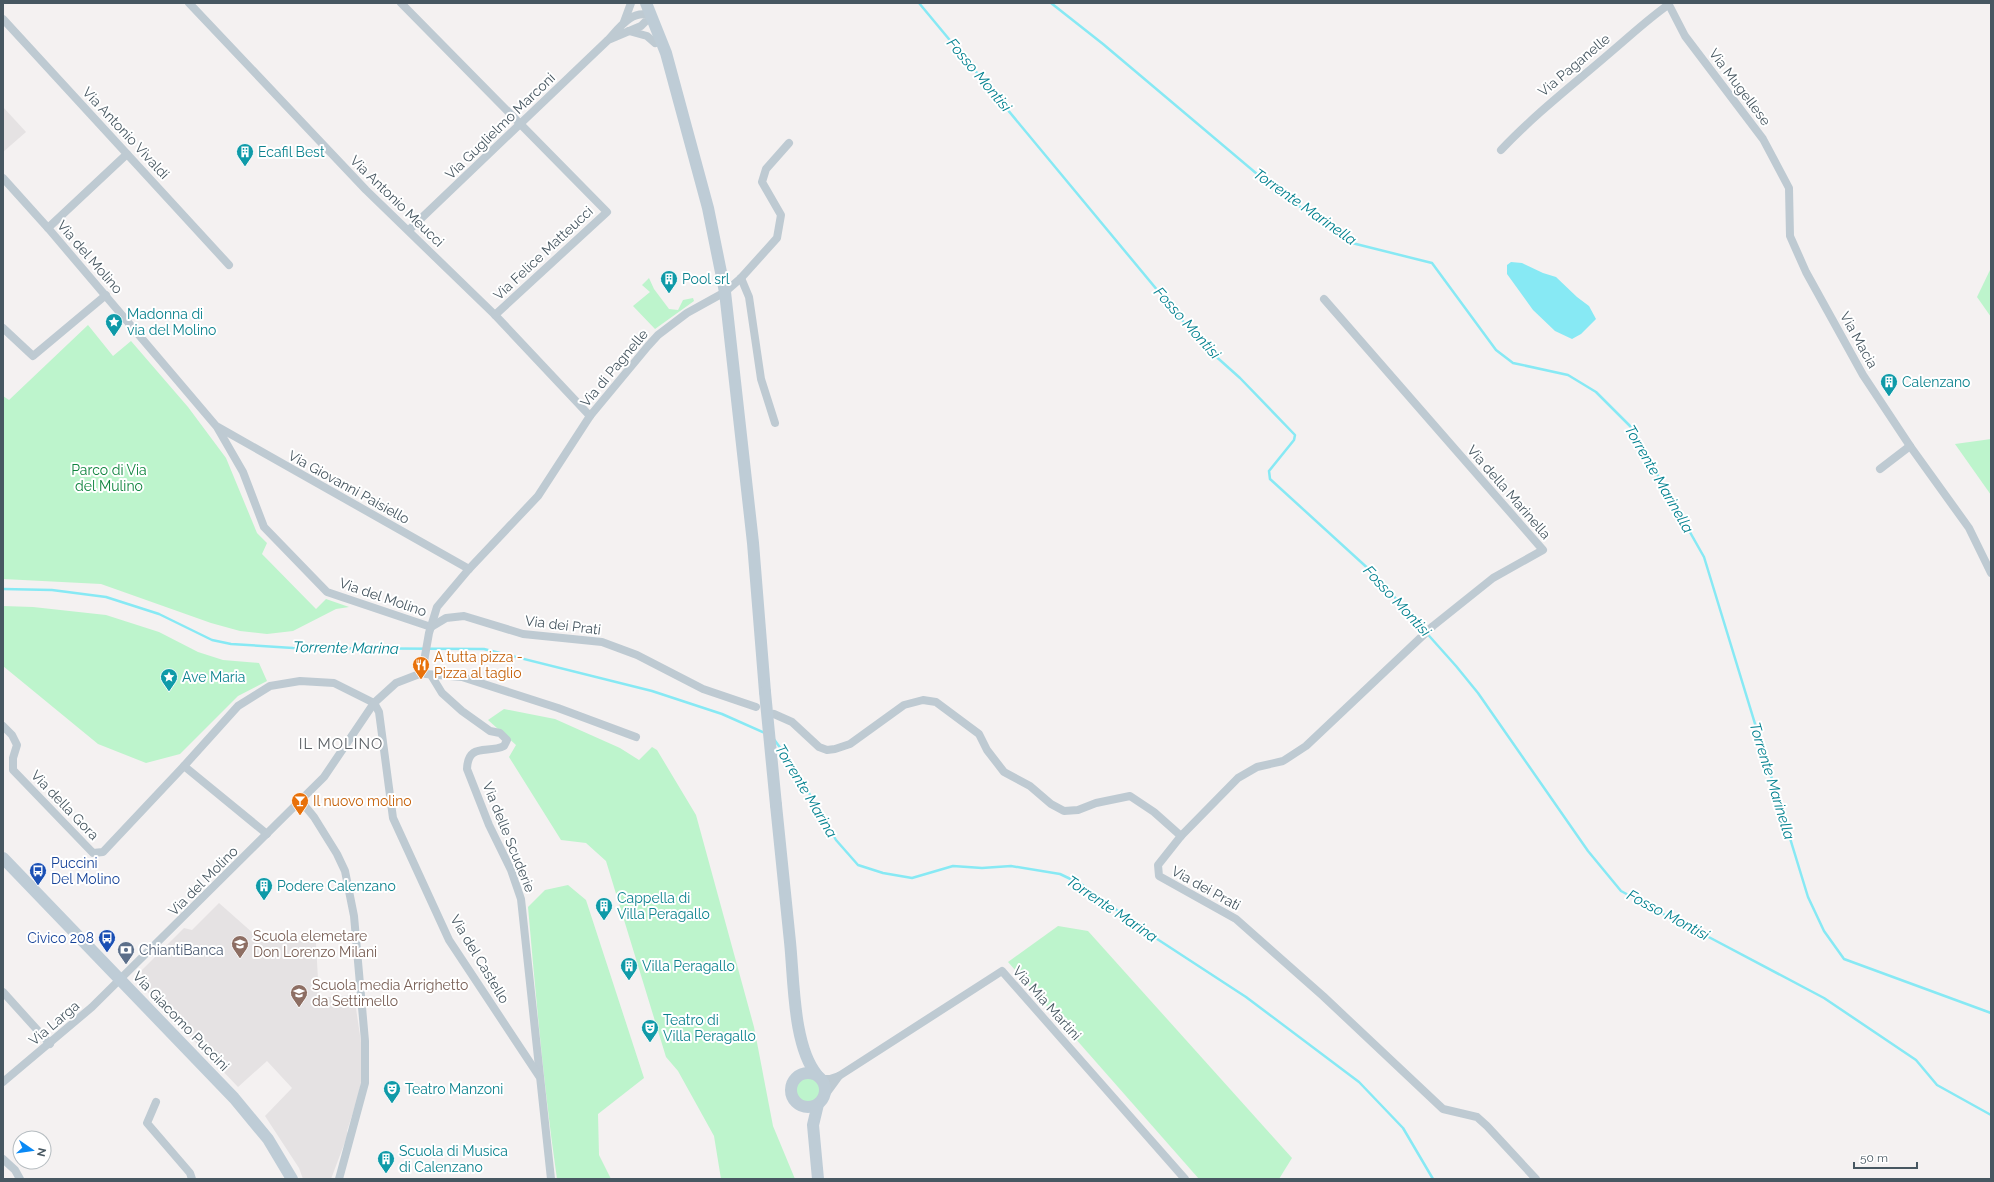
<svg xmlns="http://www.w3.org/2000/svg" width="1994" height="1182" font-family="Raleway,sans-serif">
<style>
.education{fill:#e5e2e3}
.green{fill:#bdf4cc}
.water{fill:#87e9f4}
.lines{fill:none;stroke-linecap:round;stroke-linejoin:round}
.stream{stroke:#87e9f4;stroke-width:2.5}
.street{stroke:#becad2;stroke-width:8}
.secondary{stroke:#beccd6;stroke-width:12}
.secondary-bridge{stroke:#beccd6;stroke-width:12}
.labels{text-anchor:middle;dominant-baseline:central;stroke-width:4;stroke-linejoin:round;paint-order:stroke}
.street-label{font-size:14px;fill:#475761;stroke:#fff}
.culture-label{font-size:14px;fill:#0d838f;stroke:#fff;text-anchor:start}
.park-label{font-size:14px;fill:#0f843e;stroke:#fff}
.food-label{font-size:14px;fill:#c56008;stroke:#fff;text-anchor:start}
.transit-label{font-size:14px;fill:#164399;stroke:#fff;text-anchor:start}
.education-label{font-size:14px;fill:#785e54;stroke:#fff;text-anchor:start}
.service-label{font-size:14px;fill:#4e5e75;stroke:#fff;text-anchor:start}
.water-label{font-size:15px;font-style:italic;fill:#048290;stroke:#fff}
.neighbourhood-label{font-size:15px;letter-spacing:1px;fill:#5d6267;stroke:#fff}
</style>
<rect width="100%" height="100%" fill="#f4f1f1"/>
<g class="education">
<path d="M3,107L26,132L3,152Z"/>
<path d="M219,903L254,934L316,943L319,998L354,995L361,1042L362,1077L358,1097L347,1131L348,1134L331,1179H303L299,1168L265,1116L292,1088L267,1061L238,1087L142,986V970L184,928L192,930Z"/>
</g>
<g class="green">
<path d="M1991,268V317L1977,297Z"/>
<path d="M649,278L654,289L669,309L678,310L683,300L693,298L694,301L655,329L633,306L650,292L642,285Z"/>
<path d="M88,325L113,356L131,341L188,407L226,458L257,533L267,543L262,554L316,609L326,599L349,607L336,609L293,631L267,634L240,631L211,623L101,584L3,579V396L9,400Z"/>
<path d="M1991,439V495L1955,444Z"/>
<path d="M3,606L33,607L106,615L159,632L198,652L223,660L259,663L267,681L238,696L180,754L146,763L98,744L3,666Z"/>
<path d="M504,709L555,719L620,748L639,760L652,747L657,750L696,815L754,1027L773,1126L795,1179H721L714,1136L678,1071L666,1057L606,861L586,843L561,840L509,757L516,745L488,720Z"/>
<path d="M568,885L586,900L644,1078L598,1114L599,1155L611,1179H557C544,1089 536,998 528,907L545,890Z"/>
<path d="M1058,926L1088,931L1292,1158L1279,1179H1199L1008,962Z"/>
<circle cx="807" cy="1091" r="13"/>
</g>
<path class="water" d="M1511,262L1522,263L1543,273L1556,277L1577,297L1589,306L1596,319L1581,334L1572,339L1555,331L1533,310L1507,274V265Z"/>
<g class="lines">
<g class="stream">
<path d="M919,3L1202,344L1240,378L1295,435L1294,440L1269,471L1270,479L1373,573L1456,666L1478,693L1588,851L1621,891L1689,928L1703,934L1824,998L1916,1060L1937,1085L1991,1115"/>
<path d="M1051,3L1103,44L1276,190L1352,243L1432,263L1496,350L1513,363L1568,375L1596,392L1630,426L1704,557L1808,897L1824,931L1844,959L1991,1013"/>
<path d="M3,589L52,590L106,597L159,614L212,640L231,644L293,648L484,649L652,691L722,714L765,733"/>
<path d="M773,738L793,765L836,840L858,865L883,873L912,878L953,866L982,868L1011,866L1060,874L1081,884L1151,935L1246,997L1359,1082L1403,1128L1433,1179"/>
</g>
<g class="street">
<path d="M189,3L366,190L495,315L590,416"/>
<path d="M401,3L607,212L495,315"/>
<path d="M1668,3L1685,36L1763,139L1789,188L1790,236L1806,272L1863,375L1910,446L1969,528L1991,573"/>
<path d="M3,19L229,265"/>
<path d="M624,22L631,3"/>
<path d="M629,31L647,36L655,43"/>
<path d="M1501,150C1535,114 1574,84 1611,52C1630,36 1648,19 1668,5"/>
<path d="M3,178L48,228L217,427L243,472L264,527L327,592L431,627"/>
<path d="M48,228L127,154"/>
<path d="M409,230L608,40C619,28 633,8 651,16L641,26L608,40"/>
<path d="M741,278L749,297L761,379L775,423"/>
<path d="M1324,299L1543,550L1493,578L1433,626L1306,746L1283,761L1257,767L1238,778L1181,836L1158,865L1159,876L1236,919L1323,996L1443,1109L1477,1117L1487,1126L1536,1179"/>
<path d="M3,328L33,356L106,295"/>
<path d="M218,427L469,569"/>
<path d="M1880,469L1910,446"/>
<path d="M431,627L446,618L464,616L523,634L602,642L637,655L703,689L756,707"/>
<path d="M422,673L429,633L437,607L469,569L538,496L590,416L648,346L658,335L687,313L725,292L741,278L777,238L781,215L762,182L766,169L789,143"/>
<path d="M426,674L462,677L558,708L636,737"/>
<path d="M431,675L442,693L462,711L490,731L500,733L507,740L504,746C488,754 468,742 467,769L489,825L511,870L521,899L551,1179"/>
<path d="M774,714L792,722L819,747L827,750L835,749L850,744L904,705L923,700L936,702L979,734L987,750L1004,772L1030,786L1051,804L1064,811L1078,810L1096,803L1130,796L1154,812L1181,836"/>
<path d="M3,726L12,735L17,745L13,758V770L93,853L103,852L184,766"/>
<path d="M300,800L314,817L337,854L345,871L354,916L365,1041V1083L339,1179"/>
<path d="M267,834L184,766L238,706L270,686L300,681L334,683L374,703L379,712L393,818L449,940L539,1076"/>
<path d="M3,992L50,1044"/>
<path d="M821,1079H830L839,1076L1002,971L1185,1179"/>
<path d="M3,1082L92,1007L324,777L374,703L396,683L422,673"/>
<path d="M823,1098L839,1076"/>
<path d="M156,1102L147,1123L190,1173L192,1179"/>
<path d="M3,1159L15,1170L20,1179"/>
</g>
<g class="secondary">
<path d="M646,3L666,53L708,208L725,292L753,543L765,692"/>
<path d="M776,805C781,851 785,896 790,942C794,980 793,1046 817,1075"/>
<path d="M3,858L234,1098L268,1139L292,1179"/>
<circle cx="808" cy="1090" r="17"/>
<path d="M818,1179L813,1125L818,1104"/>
</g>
<path class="secondary-bridge" d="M765,692L776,805"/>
</g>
<defs>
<symbol id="building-pin" viewBox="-11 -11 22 30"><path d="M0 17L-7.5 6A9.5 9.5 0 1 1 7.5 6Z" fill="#0f9aa8" stroke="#fff"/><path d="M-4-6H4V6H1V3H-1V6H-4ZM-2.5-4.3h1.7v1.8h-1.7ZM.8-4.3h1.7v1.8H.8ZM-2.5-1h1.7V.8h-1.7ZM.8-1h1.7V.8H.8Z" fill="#fff"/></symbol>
<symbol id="sight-pin" viewBox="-11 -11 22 30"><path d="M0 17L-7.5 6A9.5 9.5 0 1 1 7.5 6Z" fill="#0f9aa8" stroke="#fff"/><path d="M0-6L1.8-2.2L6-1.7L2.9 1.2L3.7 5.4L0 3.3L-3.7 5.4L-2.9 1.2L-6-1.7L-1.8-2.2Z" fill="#fff"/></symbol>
<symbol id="restaurant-pin" viewBox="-11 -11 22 30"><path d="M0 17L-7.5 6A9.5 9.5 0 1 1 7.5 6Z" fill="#e8710a" stroke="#fff"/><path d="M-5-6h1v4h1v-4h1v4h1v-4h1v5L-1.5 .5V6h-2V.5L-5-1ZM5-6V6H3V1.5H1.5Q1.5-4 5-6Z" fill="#fff"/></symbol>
<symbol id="bar-pin" viewBox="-11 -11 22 30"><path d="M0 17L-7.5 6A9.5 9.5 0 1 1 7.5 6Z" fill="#e8710a" stroke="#fff"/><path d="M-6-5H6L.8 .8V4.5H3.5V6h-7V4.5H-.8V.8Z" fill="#fff"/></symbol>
<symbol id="bus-pin" viewBox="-11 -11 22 30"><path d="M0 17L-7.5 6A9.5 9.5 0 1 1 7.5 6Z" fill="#1a4fb4" stroke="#fff"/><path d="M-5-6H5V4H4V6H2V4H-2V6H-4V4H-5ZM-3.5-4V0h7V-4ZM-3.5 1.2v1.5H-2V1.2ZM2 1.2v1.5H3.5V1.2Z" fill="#fff"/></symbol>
<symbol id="school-pin" viewBox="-11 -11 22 30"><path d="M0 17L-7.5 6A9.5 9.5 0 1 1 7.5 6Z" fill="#8d6e63" stroke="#fff"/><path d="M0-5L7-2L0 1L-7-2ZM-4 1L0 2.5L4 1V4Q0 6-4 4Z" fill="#fff"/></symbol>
<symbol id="bank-pin" viewBox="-11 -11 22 30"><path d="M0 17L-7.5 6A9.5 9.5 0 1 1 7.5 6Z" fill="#5c6f8a" stroke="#fff"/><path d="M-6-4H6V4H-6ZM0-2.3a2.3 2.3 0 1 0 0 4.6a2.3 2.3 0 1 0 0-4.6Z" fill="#fff"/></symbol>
<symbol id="theatre-pin" viewBox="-11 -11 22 30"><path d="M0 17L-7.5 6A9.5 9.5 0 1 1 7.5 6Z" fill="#0f9aa8" stroke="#fff"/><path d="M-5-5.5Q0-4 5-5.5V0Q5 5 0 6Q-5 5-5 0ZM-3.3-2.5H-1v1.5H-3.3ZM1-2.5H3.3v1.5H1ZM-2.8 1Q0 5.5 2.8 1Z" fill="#fff"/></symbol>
</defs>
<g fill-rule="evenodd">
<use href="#building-pin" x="235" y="142" width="20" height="27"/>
<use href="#building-pin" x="659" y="269" width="20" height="27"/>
<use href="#sight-pin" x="104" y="312" width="20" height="27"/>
<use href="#building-pin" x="1879" y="372" width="20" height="27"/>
<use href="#restaurant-pin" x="411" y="655" width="20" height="27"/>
<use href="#sight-pin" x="159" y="667" width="20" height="27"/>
<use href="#bar-pin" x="290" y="791" width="20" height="27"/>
<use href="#bus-pin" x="28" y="861" width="20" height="27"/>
<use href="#building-pin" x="254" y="876" width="20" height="27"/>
<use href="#building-pin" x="594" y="896" width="20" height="27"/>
<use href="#bus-pin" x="97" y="928" width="20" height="27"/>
<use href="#school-pin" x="230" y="934" width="20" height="27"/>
<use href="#bank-pin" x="116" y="940" width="20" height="27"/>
<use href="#building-pin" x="619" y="956" width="20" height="27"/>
<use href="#school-pin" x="289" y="983" width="20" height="27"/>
<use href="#theatre-pin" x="640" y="1018" width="20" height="27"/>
<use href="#theatre-pin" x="382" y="1079" width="20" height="27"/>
<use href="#building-pin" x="376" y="1149" width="20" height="27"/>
</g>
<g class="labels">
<g class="street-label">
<text transform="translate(1574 65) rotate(-40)">Via Paganelle</text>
<text transform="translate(1740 87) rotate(53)">Via Mugellese</text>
<text transform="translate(500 126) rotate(-44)">Via Guglielmo Marconi</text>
<text transform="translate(126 133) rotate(47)">Via Antonio Vivaldi</text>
<text transform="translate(397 201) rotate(44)">Via Antonio Meucci</text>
<text transform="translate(543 253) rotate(-43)">Via Felice Matteucci</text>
<text transform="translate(90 257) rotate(49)">Via del Molino</text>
<text transform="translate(1859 340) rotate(61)">Via Macia</text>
<text transform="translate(614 368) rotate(-50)">Via di Pagnelle</text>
<text transform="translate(349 487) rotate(29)">Via Giovanni Paisiello</text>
<text transform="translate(1509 492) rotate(49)">Via della Marinella</text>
<text transform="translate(383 597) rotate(19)">Via del Molino</text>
<text transform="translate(563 625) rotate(7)">Via dei Prati</text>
<text transform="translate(65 805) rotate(46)">Via della Gora</text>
<text transform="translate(509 837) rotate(68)">Via delle Scuderie</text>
<text transform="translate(203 881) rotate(-45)">Via del Molino</text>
<text transform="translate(1206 888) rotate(29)">Via dei Prati</text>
<text transform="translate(480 959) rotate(59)">Via del Castello</text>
<text transform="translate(1047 1003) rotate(48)">Via Mia Martini</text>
<text transform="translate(181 1021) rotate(46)">Via Giacomo Puccini</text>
<text transform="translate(54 1023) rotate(-40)">Via Larga</text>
</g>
<g class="culture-label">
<text x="258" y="152">Ecafil Best</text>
<text x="682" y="279">Pool srl</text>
<text x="127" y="314">Madonna di<tspan x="127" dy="16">via del Molino</tspan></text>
<text x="1902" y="382">Calenzano</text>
<text x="182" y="677">Ave Maria</text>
<text x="277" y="886">Podere Calenzano</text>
<text x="617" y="898">Cappella di<tspan x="617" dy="16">Villa Peragallo</tspan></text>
<text x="642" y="966">Villa Peragallo</text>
<text x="663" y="1020">Teatro di<tspan x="663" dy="16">Villa Peragallo</tspan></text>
<text x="405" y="1089">Teatro Manzoni</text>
<text x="399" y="1151">Scuola di Musica<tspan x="399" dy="16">di Calenzano</tspan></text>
</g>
<g class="park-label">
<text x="109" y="470">Parco di Via<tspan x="109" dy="16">del Mulino</tspan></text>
</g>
<g class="food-label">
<text x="434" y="657">A tutta pizza -<tspan x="434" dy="16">Pizza al taglio</tspan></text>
<text x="313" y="801">Il nuovo molino</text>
</g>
<g class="transit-label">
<text x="51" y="863">Puccini<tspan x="51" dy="16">Del Molino</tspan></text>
<text x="94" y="938" text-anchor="end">Civico 208</text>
</g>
<g class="education-label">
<text x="253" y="936">Scuola elemetare<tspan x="253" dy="16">Don Lorenzo Milani</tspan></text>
<text x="312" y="985">Scuola media Arrighetto<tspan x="312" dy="16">da Settimello</tspan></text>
</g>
<g class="service-label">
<text x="139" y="950">ChiantiBanca</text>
</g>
<g class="water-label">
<text transform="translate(979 75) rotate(50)">Fosso Montisi</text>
<text transform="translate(1305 207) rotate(35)">Torrente Marinella</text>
<text transform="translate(1187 323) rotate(48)">Fosso Montisi</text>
<text transform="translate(1659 479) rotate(60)">Torrente Marinella</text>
<text transform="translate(1397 601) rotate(47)">Fosso Montisi</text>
<text transform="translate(346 648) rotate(1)">Torrente Marina</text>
<text transform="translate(1772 781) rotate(73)">Torrente Marinella</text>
<text transform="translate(806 791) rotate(59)">Torrente Marina</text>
<text transform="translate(1112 909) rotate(34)">Torrente Marina</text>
<text transform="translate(1668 915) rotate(28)">Fosso Montisi</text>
</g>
<g class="neighbourhood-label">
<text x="341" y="744">IL MOLINO</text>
</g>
</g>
<rect width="1994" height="1182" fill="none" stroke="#475761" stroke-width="8"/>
<g transform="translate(32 1150) rotate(103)"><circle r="19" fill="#ffffff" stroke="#b5bcc0"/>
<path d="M0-3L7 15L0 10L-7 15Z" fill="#0a89f5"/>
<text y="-6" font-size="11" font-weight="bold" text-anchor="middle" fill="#475761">N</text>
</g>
<path d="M1854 1162v6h63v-6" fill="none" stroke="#475761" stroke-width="2"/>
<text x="1860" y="1162" font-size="12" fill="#475761" stroke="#ffffff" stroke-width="3" paint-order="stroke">50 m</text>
</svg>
